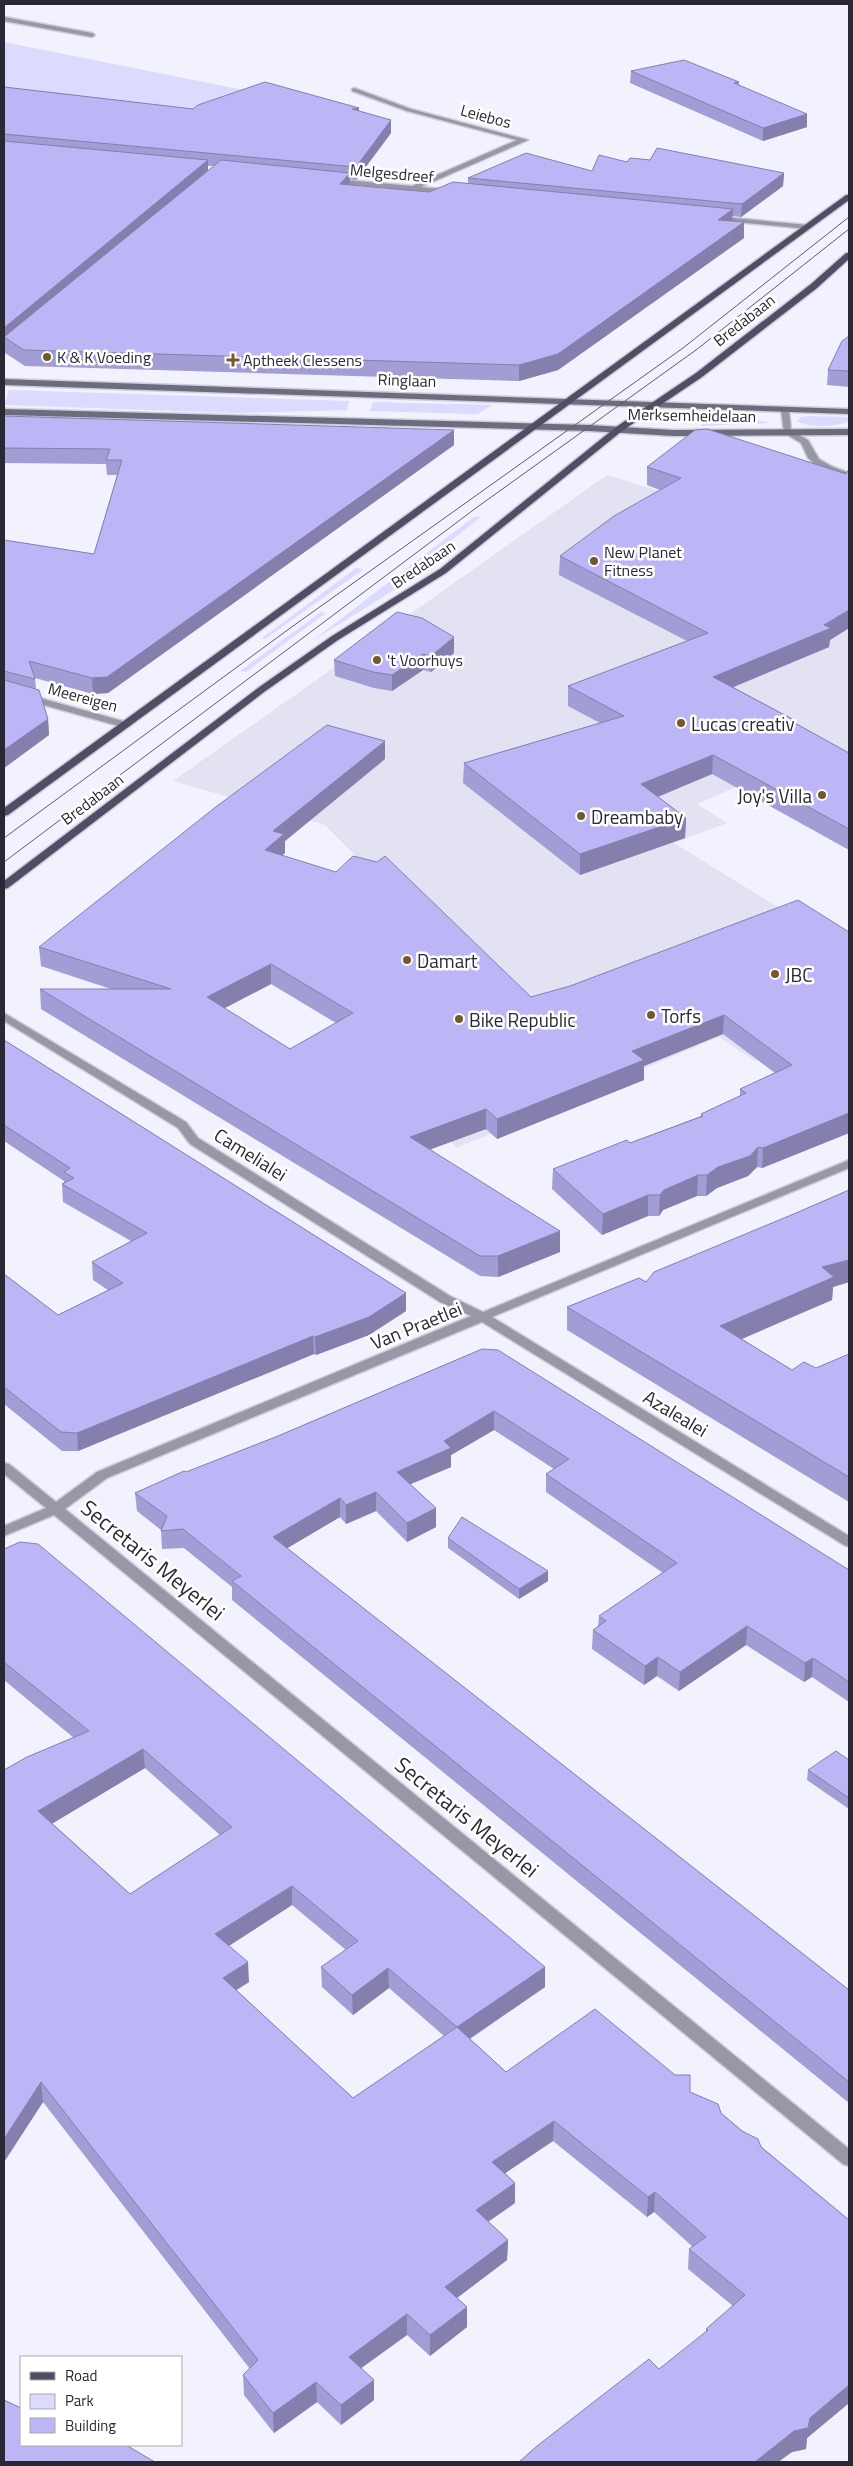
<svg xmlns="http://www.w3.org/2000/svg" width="853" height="2466" font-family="'Titillium Web',sans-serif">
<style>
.built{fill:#e3e2f2}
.green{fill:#dcdafe}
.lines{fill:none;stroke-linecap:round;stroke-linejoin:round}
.street-casing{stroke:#cecdda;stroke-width:3}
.secondary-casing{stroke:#cecdda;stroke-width:3}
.primary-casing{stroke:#cecdda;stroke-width:3}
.street{fill:#9897a5;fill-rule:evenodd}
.secondary{fill:#6d6c7f;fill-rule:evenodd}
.primary{fill:#4f4e64;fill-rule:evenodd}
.tram{stroke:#5e5d69;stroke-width:1}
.wall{fill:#a29dd4;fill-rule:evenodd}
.shaded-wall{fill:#847fad}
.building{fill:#bcb6f7;stroke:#847fad;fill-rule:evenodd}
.poi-dot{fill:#74592c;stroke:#fff;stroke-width:2}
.labels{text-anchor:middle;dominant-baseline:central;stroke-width:5;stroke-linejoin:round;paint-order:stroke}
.far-street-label{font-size:16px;fill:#292834;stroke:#fff}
.far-poi-label{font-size:16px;fill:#292834;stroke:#fff;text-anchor:start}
.poi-label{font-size:19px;fill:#292834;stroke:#fff;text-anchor:start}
.street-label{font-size:19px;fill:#292834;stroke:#fff}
.near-street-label{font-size:22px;fill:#292834;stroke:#fff}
</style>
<rect width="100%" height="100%" fill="#f2f1fe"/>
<path class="built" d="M607,475L849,550V769L816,752L697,804L727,823L674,843L849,951V1024L755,1061L719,1037L457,1148L274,948L379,879L325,825L173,781Z"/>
<g class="green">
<path d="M4,42L258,93L169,115L4,91Z"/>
<path d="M9,390L349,401L347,410L239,413L4,405Z"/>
<path d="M373,402L493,405L477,414L370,411Z"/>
<path d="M807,416L849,417V421C839,427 807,428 797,421L801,417Z"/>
<path d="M711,418H748L769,423L700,426Z"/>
<path d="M475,516L481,517L443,547L420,574L312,641Z"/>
<path d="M356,568L364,569L265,639L262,638Z"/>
<path d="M321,612L326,613L246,672L240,671Z"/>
</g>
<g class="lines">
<defs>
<g id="street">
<path d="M4,17L92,33L95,35L92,37L4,21Z"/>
<path d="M354,88L411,109L528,140L421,187L453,190V194H450L332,183V179H335L412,186L517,140L407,111L352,91V89Z"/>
<path d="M713,216L808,225L812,227L808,229L716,220L712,218Z"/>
<path d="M785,407L789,410L791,430L808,440L819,459L831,466L849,473V479L818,467L808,458L801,443L784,433L781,410Z"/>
<path d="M4,688L130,723L131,725L126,728L4,694Z"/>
<path d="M4,1013L186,1122L198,1138L450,1296L483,1312L849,1160V1168L492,1317L849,1536V1547L844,1545L482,1322L107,1478L65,1509L849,2149V2166L843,2164L54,1515L4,1536V1526L46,1508L4,1474V1463L9,1464L56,1502L97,1472L471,1316L440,1302L190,1144L178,1128L4,1021Z"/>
</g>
<g id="secondary">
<path d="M4,379L849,409V414L4,385Z"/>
<path d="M4,409L589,425L673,430L849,429V435L673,436L589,431L4,415Z"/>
</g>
<g id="primary">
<path d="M846,195H849V200L8,815L4,816V808Z"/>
<path d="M846,253H849V259L817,288L702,377L622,431L446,573L338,640L264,692L8,888L4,889V881L258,688L332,636L440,569L616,427L696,373L811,284Z"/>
</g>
</defs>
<use href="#street" class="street-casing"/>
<use href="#secondary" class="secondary-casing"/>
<use href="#primary" class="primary-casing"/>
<use href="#street" class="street"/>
<use href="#secondary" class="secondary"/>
<use href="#primary" class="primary"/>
<g class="tram">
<path d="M4,838L293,626L683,348L849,217"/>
<path d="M4,862L476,508L696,350L849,229"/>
</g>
</g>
<g class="wall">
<path d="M631,71L739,82V85L807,127L763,141L630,83Z"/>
<path d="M4,87L193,109L359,111L391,120V133L356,180L350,179V185L429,192L468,184V178L592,171L627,162L784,173L783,186L741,217L732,216V221L744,222V238L558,370L519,381L25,366L5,353L4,343ZM208,166H214L208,171Z"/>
<path d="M849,336V387L827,385L828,370Z"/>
<path d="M4,416L454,445L108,693L93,694L35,678L36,689L48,719L49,735L4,768V540L94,554L117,475H107L106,464L4,463Z"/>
<path d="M647,467L846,474L849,469V628L830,640L829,647L733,687L796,721V724L849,753V850L712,774L658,797L686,818L685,838L580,875L463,783L464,763L600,723L568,706V686L687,641L559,575L560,556L660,490L647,485Z"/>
<path d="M454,653L431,672L423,670L392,691L374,688L335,676L334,660Z"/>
<path d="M385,759L285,841V853L282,855L531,997L849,932V1133L782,1160L762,1168L757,1167L748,1176L717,1188L706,1196H697L663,1210L659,1216H648L602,1235L552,1189L553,1169L630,1143L701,1116V1114L740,1096V1089L775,1073L723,1034L644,1066V1080L509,1134L497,1139L486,1129L430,1149L560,1252L498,1277L480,1276L41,1009L40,989H111L41,966L39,947ZM271,984L336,1023L290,1049L224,1008Z"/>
<path d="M4,1040L406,1293V1311L369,1335L316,1355L314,1354L78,1451H62L4,1404V1274L58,1315L108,1290L93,1280L92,1262L131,1241L63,1202L62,1184L64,1183V1181L4,1141Z"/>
<path d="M849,1190V1282L833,1287L832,1300L742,1339L792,1370L816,1368L849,1354V1502L567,1330V1307L646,1282L796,1213Z"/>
<path d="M482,1349L849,1570V1702L812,1677L804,1682L746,1645L679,1691L657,1676L644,1685L592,1649L593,1630L598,1627L599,1616L663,1573L546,1492V1474L554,1469L494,1430L451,1455V1467L410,1484L436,1527L407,1542L376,1511L346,1524L340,1517L287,1548L849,1990V2103L232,1600V1587L184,1548L162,1549L161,1530L137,1511L135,1493L278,1436Z"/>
<path d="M448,1538L548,1581L519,1599L448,1548Z"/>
<path d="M4,1549L545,1967V1987L470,2039L506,2072L690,2092L721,2113L849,2220V2403L807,2438L806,2449L792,2452L778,2462H519L659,2369L706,2332V2329L733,2306L688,2269L689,2249L693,2247L654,2212L647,2217L553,2141L505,2173L515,2183V2203L488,2222L508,2240L507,2260L457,2298L467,2307V2327L430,2356L407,2335L361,2368L374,2400L341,2425L317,2402L274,2433L244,2395L243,2375L250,2369L43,2102L4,2162V1770L74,1738L4,1680ZM145,1768L220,1835L130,1894L52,1823ZM292,1905L346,1950L321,1967L322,1987L353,2015L389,1988L444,2036L353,2098L236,1990L249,1982L229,1946Z"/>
<path d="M849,1760V1809L807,1780L808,1770Z"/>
</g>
<g class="shaded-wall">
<path d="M359,108V120L352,109Z"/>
<path d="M807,114V127L763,141V128Z"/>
<path d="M391,120V133L356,180V167Z"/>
<path d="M208,160V173L4,337V328Z"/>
<path d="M350,173V187L340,184Z"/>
<path d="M784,173L783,186L741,217L742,204Z"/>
<path d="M733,209L732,224L718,220Z"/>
<path d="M744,222V238L558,370L519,381V365Z"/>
<path d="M454,430V445L108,693L93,694L92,678Z"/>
<path d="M849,610V628L830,640L829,647L712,696L713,677L824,625Z"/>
<path d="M454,637V653L431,672V656Z"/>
<path d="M423,654V670L392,691V675Z"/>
<path d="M48,719L49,735L4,768V750Z"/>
<path d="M385,741V759L285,841V853L266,869L265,850L273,831Z"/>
<path d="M713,755L712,774L640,804L641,784Z"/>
<path d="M686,818L685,838L580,875V854Z"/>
<path d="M271,964V984L208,1017L207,997Z"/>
<path d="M724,1015L723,1034L644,1066V1080L497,1139V1119L632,1051Z"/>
<path d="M486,1109V1129L410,1157V1137Z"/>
<path d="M849,1113V1133L762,1168L763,1148Z"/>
<path d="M758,1147L757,1167L748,1176L717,1188L706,1196L707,1175L718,1167Z"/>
<path d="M698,1175L697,1196L663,1210L659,1216L660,1195L664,1190Z"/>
<path d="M648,1195V1216L602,1235L603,1214Z"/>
<path d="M560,1231V1252L498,1277V1256Z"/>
<path d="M849,1260V1282L833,1287L832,1300L718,1349L720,1326L822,1267Z"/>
<path d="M406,1293V1311L369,1335L316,1355L315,1337Z"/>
<path d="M313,1336L314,1354L78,1451L77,1433Z"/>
<path d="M494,1411V1430L451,1455V1467L397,1490V1472L444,1441Z"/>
<path d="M376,1492V1511L346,1524V1505Z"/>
<path d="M340,1498V1517L274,1556L273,1537Z"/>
<path d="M436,1508V1527L407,1542V1523Z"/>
<path d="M548,1571V1581L519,1599V1589Z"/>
<path d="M747,1626L746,1645L679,1691L680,1672Z"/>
<path d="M658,1657L657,1676L644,1685L645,1666Z"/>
<path d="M813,1658L812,1677L804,1682L805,1663Z"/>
<path d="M143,1749L145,1768L40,1831L38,1811Z"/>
<path d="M292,1886V1905L216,1954L215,1934Z"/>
<path d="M248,1962L249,1982L224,1998L223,1978Z"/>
<path d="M545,1967V1987L457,2047V2027Z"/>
<path d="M388,1968L389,1988L353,2015L352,1995Z"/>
<path d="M41,2082L43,2102L4,2162V2139Z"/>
<path d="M554,2121L553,2141L492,2182V2162Z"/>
<path d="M515,2183V2203L476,2230V2210Z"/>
<path d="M655,2192L654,2212L647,2217L648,2197Z"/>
<path d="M508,2240L507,2260L445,2307V2287Z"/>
<path d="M467,2307V2327L430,2356V2335Z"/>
<path d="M407,2314V2335L349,2377V2357Z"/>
<path d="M374,2380V2400L341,2425V2405Z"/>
<path d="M316,2382L317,2402L274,2433L273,2413Z"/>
<path d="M849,2385V2403L807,2438L806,2449L792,2452L778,2462H755Z"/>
</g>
<g class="building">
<path d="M684,60L739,82L734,83L807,114L763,128L631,71Z"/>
<path d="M265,82L359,108L352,109L391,120L356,167L4,134V87L193,109L198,105Z"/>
<path d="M4,141L208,160L4,328Z"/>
<path d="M657,148L784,173L742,204L468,178L526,153L592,171L599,155L627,162L630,158L650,160Z"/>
<path d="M221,160L350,173L340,184L429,192L453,182L733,209L718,220L744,222L558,354L519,365L24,350L4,337Z"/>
<path d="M849,336V371L828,370L842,341Z"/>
<path d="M4,416L454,430L107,677L92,678L29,661L35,679L4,671V540L94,554L122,460H106L110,449L4,448Z"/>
<path d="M707,429L846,474L849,469V610L824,625L831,628L713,677L796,721L793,722L849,753V829L713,755L641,784L686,818L580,854L464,763L624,716L568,686L708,633L560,556L614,516L681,478L647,467L695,430Z"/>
<path d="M397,612L422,618L454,637L431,656L423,654L392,675L373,672L334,660Z"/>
<path d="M4,680L39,690L48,719L4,750Z"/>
<path d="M327,725L385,741L273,831L284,834L265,850L336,872L353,856L377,862L385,856L531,997L570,986L798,900L849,932V1113L763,1148L758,1147L750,1156L718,1167L707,1175H698L664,1190L660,1195H648L603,1214L553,1169L627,1140L630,1143L703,1116L701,1114L746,1093L740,1089L792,1065L724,1015L632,1051L644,1060L510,1114L497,1119L486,1109L410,1137L560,1231L498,1256H480L40,989H171L39,947L217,806ZM271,964L353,1013L290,1049L207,997Z"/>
<path d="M4,1040L406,1293L369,1317L315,1337L313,1336L77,1433L61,1432L4,1387V1274L58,1315L123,1283L92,1262L147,1233L62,1184L74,1178L64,1172L70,1168L4,1125Z"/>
<path d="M849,1190V1260L822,1267L834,1277L720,1326L792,1370L804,1362L816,1368L849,1354V1477L567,1307L639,1278L646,1282L654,1272L796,1213Z"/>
<path d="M482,1349L498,1350L849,1570V1682L813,1658L805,1663L747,1626L680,1672L658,1657L645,1666L593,1630L606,1621L599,1616L677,1563L546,1474L569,1459L494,1411L444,1441L451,1448L397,1472L436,1508L407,1523L376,1492L346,1505L340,1498L273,1537L849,1990V2082L232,1581L241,1576L183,1529L161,1531L167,1516L135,1493L184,1471L186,1472L278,1436Z"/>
<path d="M462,1517L548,1571L519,1589L448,1538Z"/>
<path d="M20,1542L38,1544L545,1967L457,2027L506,2072L595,2009L675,2075H690V2092L718,2104L721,2113L742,2131L758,2139L761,2147L849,2220V2385L810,2418L808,2428L794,2431L755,2462H519L537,2446L649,2359L659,2369L708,2330L706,2329L745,2295L689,2249L706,2237L655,2192L648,2197L554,2121L492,2162L515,2183L476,2210L508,2240L445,2287L467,2307L430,2335L407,2314L349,2357L374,2380L341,2405L316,2382L273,2413L243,2375L258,2360L41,2082L4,2139V1770L27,1757L89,1731L4,1662V1549ZM143,1749L232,1827L130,1894L38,1811ZM292,1886L358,1941L321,1967L352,1995L388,1968L457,2027L353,2098L223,1978L248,1962L215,1934Z"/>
<path d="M836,1751L849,1760V1798L808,1770Z"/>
<path d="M4,2400L21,2408V2445H126L155,2462H4Z"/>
</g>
<g class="poi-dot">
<circle cx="47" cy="357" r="5"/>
<path d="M230.5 352.5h5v5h5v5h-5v5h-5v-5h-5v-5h5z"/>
<circle cx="594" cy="561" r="5"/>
<circle cx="377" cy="660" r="5"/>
<circle cx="681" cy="723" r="5"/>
<circle cx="822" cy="795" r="5"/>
<circle cx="581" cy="816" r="5"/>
<circle cx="407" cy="960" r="5"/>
<circle cx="775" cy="974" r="5"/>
<circle cx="651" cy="1015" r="5"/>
<circle cx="459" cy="1019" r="5"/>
</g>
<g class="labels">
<g class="far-street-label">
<text transform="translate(486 116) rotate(15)">Leiebos</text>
<text transform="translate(392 173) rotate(5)">Melgesdreef</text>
<text transform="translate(744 320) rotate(-38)">Bredabaan</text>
<text transform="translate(407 380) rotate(2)">Ringlaan</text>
<text transform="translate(692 415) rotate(1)">Merksemheidelaan</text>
<text transform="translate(423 564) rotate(-34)">Bredabaan</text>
<text transform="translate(83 697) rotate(15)">Meereigen</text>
<text transform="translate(92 799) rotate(-37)">Bredabaan</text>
</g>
<g class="far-poi-label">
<text x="57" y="357">K &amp; K Voeding</text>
<text x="243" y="360">Aptheek Clessens</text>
<text x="604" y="552">New Planet<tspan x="604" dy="18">Fitness</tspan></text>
<text x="387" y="660">'t Voorhuys</text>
</g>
<g class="poi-label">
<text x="691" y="723">Lucas creativ</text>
<text x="812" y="795" text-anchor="end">Joy's Villa</text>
<text x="591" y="816">Dreambaby</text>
<text x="417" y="960">Damart</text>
<text x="785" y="974">JBC</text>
<text x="661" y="1015">Torfs</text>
<text x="469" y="1019">Bike Republic</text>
</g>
<g class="street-label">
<text transform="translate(251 1154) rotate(32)">Camelialei</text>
<text transform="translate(416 1325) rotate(-22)">Van Praetlei</text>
<text transform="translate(676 1413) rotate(31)">Azalealei</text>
</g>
<g class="near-street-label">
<text transform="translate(153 1560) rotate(39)">Secretaris Meyerlei</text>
<text transform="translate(467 1817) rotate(39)">Secretaris Meyerlei</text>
</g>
</g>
<rect width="853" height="2466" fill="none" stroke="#292834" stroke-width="10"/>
<rect x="20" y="2356" width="162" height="90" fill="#ffffff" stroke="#a9a9ae"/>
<rect x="30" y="2372" width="25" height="8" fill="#4f4e64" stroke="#a9a9ae"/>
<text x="65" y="2381" font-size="15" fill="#292834">Road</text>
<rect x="30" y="2394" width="25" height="15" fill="#dcdafe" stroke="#a9a9ae"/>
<text x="65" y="2406" font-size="15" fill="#292834">Park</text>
<rect x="30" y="2418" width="25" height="15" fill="#bcb6f7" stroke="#a9a9ae"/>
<text x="65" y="2431" font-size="15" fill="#292834">Building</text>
</svg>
